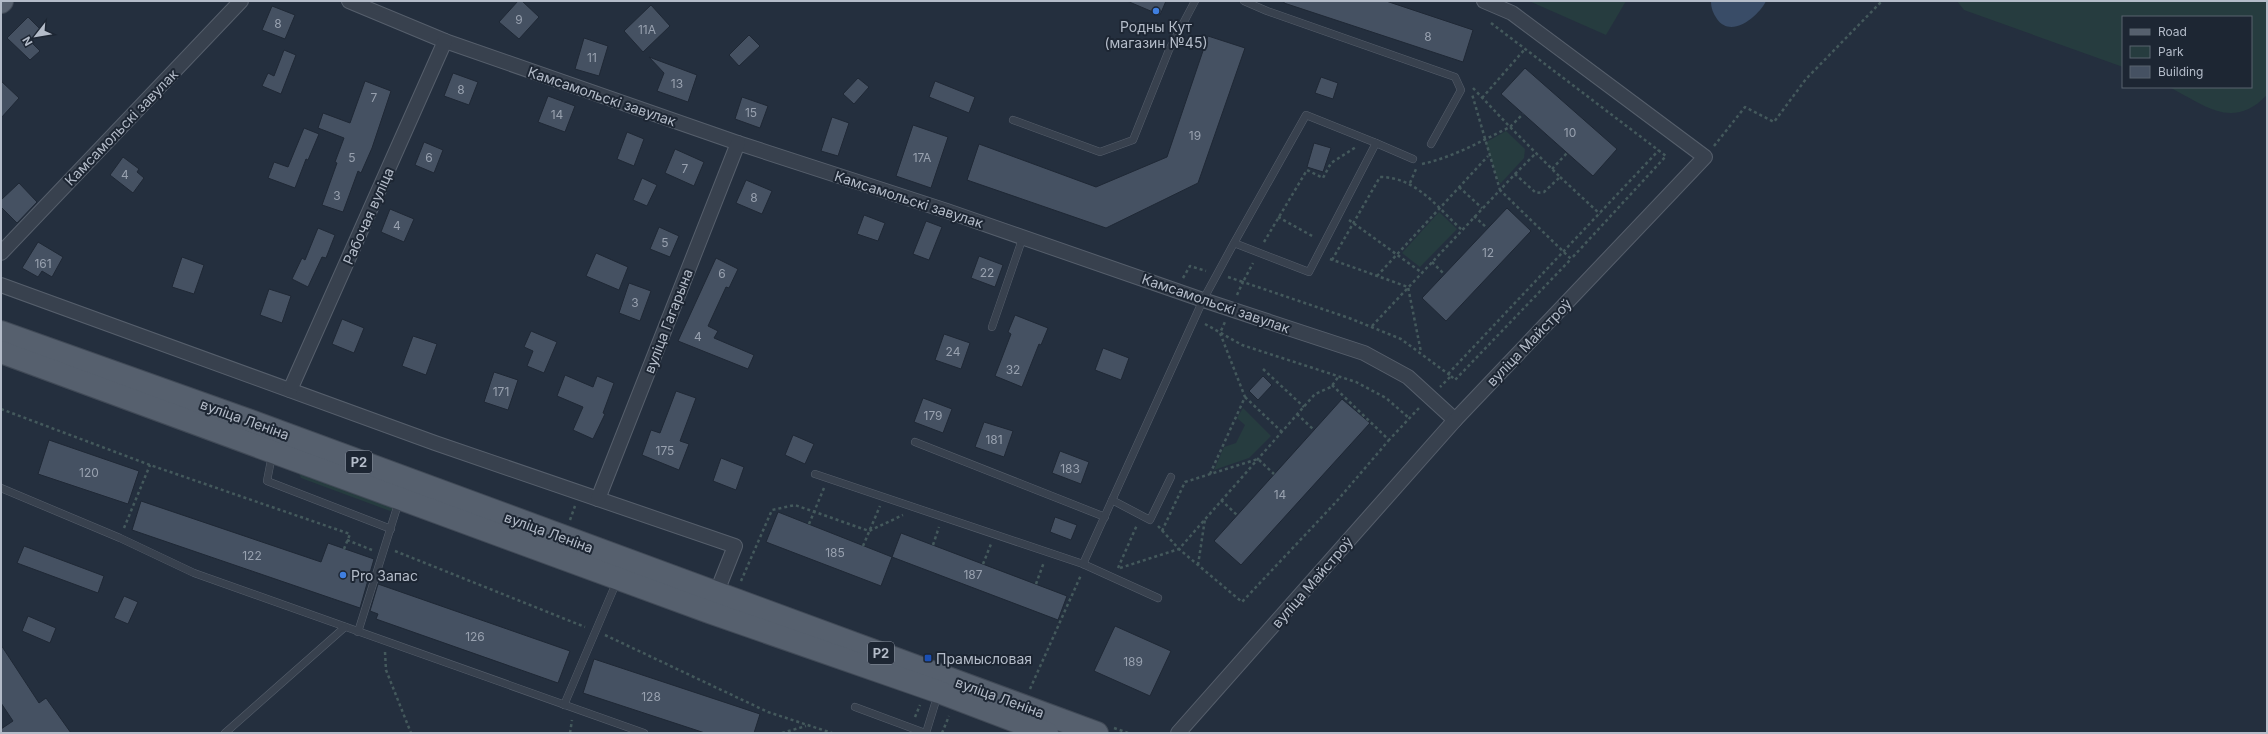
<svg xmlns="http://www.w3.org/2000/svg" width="2268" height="734" font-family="Inter,sans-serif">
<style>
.green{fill:#263c3f}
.water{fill:#394c67}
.building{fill:#455162;stroke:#1f2835}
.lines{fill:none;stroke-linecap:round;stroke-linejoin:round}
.service-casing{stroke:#565f6c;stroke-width:8}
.minor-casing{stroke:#565f6c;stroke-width:16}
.primary-casing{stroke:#414a57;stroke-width:24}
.path{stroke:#44595c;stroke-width:2.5;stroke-dasharray:3 3;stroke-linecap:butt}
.service{stroke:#38414e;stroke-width:7}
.minor{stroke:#38414e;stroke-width:14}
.primary{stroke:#56606e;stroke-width:22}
.shop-dot{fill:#3f7fe0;stroke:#1d2633;stroke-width:1.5}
.transit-dot{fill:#1a4fb4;stroke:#1d2633;stroke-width:1.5}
.labels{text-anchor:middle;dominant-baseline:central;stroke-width:4;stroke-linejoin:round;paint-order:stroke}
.number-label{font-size:12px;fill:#98a1af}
.shield{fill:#1d2633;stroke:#878f9c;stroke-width:1}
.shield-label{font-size:13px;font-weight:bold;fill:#b4bcc9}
.poi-label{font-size:14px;fill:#b4bcc9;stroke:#1d2633;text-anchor:start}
.street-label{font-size:14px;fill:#b4bcc9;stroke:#1d2633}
</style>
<rect width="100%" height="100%" fill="#242f3e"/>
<g class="green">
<path d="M1529,1H1626L1606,35Z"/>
<path d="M1957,1H2267V95C2232,131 2205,105 2169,87H2251V17H2123V67L1964,10Z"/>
<path d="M1506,131L1525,149L1524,158L1501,183L1498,181L1486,144L1488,141Z"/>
<path d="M1439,212L1457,229L1420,267L1402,253Z"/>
<path d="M1243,408L1271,436L1249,458L1214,470L1224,447L1236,443L1245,425L1237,418Z"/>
<path d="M299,473L395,505L392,510L390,511L301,478Z"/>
</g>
<path class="water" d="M1711,1H1766C1758,17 1731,39 1717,19C1713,13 1711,8 1711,1Z"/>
<g class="building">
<path d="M518,1H522L539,17L519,39L499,22Z"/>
<path d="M1127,1H1166L1160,15Z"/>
<path d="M1284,1H1386L1473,30L1463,62L1284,3Z"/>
<path d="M651,5L670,26L643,52L624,31Z"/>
<path d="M272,6L295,15L285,39L262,30Z"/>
<path d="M28,17L41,30L30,41L40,51L30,60L7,38Z"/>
<path d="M749,35L760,46L739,66L729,55Z"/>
<path d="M1208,36L1245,48L1198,183L1106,228L967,180L979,144L1096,187L1167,157Z"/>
<path d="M584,38L608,46L599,76L575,69Z"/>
<path d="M284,50L296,55L281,94L262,86L268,73L274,76Z"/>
<path d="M649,57L697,75L688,102L657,91L664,73Z"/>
<path d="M1525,68L1617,149L1593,176L1501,94Z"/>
<path d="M453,73L478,82L469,105L444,96Z"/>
<path d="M1321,77L1338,83L1333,99L1315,93Z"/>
<path d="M858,78L869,87L854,104L843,94Z"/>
<path d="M1,81L19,98L1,118Z"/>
<path d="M365,81L391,91L372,148L361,173L358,171L343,212L322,205L337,163L335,162L344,138L318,128L323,113L350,123Z"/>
<path d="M935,81L975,97L969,113L929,97Z"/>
<path d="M548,96L575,106L565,132L538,122Z"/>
<path d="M742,97L768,106L760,128L735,119Z"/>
<path d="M832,117L849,123L838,156L821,151Z"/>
<path d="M913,125L948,137L931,188L896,176Z"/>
<path d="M304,128L319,134L308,160L306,159L295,188L268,178L274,162L288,167Z"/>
<path d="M627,132L644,139L634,166L617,159Z"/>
<path d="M424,142L443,150L434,173L415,165Z"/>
<path d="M1314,143L1331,148L1323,172L1307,167Z"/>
<path d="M675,149L704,162L694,186L665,173Z"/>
<path d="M123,157L139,169L137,172L144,178L133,193L110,175Z"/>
<path d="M642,178L657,185L647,206L633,200Z"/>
<path d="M746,180L772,191L762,214L736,203Z"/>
<path d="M19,183L37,202L17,223L1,207V200Z"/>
<path d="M1507,208L1531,231L1446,321L1422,298Z"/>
<path d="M390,209L414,219L404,242L381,232Z"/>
<path d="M864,215L885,223L878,241L857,234Z"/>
<path d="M926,221L942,227L929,260L913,254Z"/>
<path d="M659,227L679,236L670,257L650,249Z"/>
<path d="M318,228L335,235L326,258L322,257L308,287L292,279L302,258L305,260Z"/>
<path d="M38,242L63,257L52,277L42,271L38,277L22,268Z"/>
<path d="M596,253L628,267L619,290L586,276Z"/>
<path d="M979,256L1003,265L995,287L971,278Z"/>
<path d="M182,257L204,265L194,294L172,287Z"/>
<path d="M716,258L738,269L729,288L726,287L708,326L718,331L714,338L754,355L748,369L678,341Z"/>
<path d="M629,283L651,291L640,321L619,313Z"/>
<path d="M269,289L291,296L282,323L260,315Z"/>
<path d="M1015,315L1048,328L1041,345L1039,344L1022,387L995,376L1011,334L1008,332Z"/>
<path d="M342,319L364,328L354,353L332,344Z"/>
<path d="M531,331L557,342L544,373L527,366L533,351L524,347Z"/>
<path d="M944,334L970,343L961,369L935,360Z"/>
<path d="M413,336L437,344L426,375L402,366Z"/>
<path d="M1103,348L1129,358L1121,380L1095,370Z"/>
<path d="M494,372L518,380L508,410L484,402Z"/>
<path d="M565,375L593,387L597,376L614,383L603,413L605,414L593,439L573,430L583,407L557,396Z"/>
<path d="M1263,376L1272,385L1258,400L1249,391Z"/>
<path d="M676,391L696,398L680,441L689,444L679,470L642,455L651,430L660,433Z"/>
<path d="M923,398L952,409L943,433L914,422Z"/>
<path d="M1342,399L1370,423L1241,565L1214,541Z"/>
<path d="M984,422L1013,431L1004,457L975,447Z"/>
<path d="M793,435L814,444L805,464L785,455Z"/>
<path d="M49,440L139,471L128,504L38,474Z"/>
<path d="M1060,451L1089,462L1081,484L1052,473Z"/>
<path d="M721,458L744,467L736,490L713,481Z"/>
<path d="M141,501L321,562L328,543L374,559L360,608L132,530Z"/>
<path d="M778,512L892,557L881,586L766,542Z"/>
<path d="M1055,517L1077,525L1071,540L1050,532Z"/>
<path d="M901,533L1067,596L1058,620L892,557Z"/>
<path d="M24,546L104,576L98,593L17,563Z"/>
<path d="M378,584L570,651L558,683L376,619L378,614L370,611Z"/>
<path d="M124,596L138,602L128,624L114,618Z"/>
<path d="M28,616L56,628L50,643L22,631Z"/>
<path d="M1115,626L1171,651L1150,696L1094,671Z"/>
<path d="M1,645L39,703L46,698L71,733H1V729L13,721L1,703Z"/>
<path d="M594,659L760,714L754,733H705L583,693Z"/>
</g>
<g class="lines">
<defs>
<g id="service">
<path d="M1244,1L1267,11L1455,77L1461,90L1431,144"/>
<path d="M1013,120L1100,152L1133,140L1169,50L1195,1"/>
<path d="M1376,143L1413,159"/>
<path d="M992,327L1023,237"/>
<path d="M915,442L1105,517"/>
<path d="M272,455L267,481L391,529"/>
<path d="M815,474L1083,564L1158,598"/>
<path d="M1,488L120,538L194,573L644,733"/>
<path d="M1112,500L1150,520L1171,477"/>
<path d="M1083,564L1203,300L1234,243L1309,272L1376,143L1306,115L1234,243"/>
<path d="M358,632L399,501"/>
<path d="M564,705L617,581"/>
<path d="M855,707L925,733"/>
<path d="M225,733L345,627"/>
<path d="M926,733L938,694"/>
</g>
<g id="minor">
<path d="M349,1L445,41L738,143L947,211L1203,300L1364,353L1408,377L1455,420"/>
<path d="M1,253L241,1"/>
<path d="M1,285L435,443L735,546L714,599"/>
<path d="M290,390L445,41"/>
<path d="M598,499L738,143"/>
<path d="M1178,733L1455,420L1705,157L1512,13L1484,1"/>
</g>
<g id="primary">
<path d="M1,2L2,1"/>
<path d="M1,332L251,421L1097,733"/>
<path d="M1,352L709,612L939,692L1047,733"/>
</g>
</defs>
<use href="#service" class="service-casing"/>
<use href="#minor" class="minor-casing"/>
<use href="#primary" class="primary-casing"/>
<g class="path">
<path d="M1491,23L1666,156L1571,259"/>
<path d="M1473,88L1510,127L1523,114"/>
<path d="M1482,98L1525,49"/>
<path d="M1714,146L1745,107L1774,122L1806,79L1882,1"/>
<path d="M1422,164C1454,157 1481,141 1510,127L1560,177L1544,192L1536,193L1515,174L1500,190L1472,94"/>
<path d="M1552,169L1567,153"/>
<path d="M1515,174L1536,153"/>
<path d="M1560,177L1600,214"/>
<path d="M1410,183L1416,169"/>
<path d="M1459,187L1482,208"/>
<path d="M1474,216L1487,228"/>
<path d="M1278,217L1314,237"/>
<path d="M1349,220L1421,272"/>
<path d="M1264,242L1307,170L1323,178L1331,163L1356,147"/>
<path d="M1330,259L1408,287L1421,352"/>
<path d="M1332,260L1380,177C1416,177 1437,207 1462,230"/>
<path d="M1432,262L1444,274"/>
<path d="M1377,276L1488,156"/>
<path d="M1228,277L1243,282L1253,263"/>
<path d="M1183,278L1190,266L1206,271"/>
<path d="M1237,295L1243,282L1349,318L1401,339L1451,376L1440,387"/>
<path d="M1205,324L1242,345L1356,382L1386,398L1409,418"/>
<path d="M1372,326L1500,190L1571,259L1455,380L1451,376"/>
<path d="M1263,369L1304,407"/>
<path d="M1448,374L1659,150"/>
<path d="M1332,385L1389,440L1419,408"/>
<path d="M1245,397L1282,432"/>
<path d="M1,409L150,465L350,534L344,549"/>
<path d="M1297,414L1314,430"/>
<path d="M1210,474L1245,397L1220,333L1225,322"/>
<path d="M1221,500L1237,515"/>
<path d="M570,520L575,506"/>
<path d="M809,524L824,488"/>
<path d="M1158,526L1179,549L1242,602L1336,502L1389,440"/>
<path d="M124,528L150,465"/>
<path d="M1162,531L1185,482L1258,459L1274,474"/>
<path d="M347,540L372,550"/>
<path d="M933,545L939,527"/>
<path d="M863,546L880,506"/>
<path d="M395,551L585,627"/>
<path d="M983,564L991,544"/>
<path d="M1198,565L1205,519"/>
<path d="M1118,568L1137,525"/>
<path d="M1120,568L1179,549L1315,394L1331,387L1339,376"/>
<path d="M741,581L772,510L795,505L869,531L903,515"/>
<path d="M1036,584L1044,562"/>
<path d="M605,635L768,712L832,733"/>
<path d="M385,652L386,670L411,733"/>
<path d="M1030,689L1081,575"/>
<path d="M915,717L920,705"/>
<path d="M1114,728L1128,733"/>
<path d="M570,733L572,720"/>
<path d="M782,733L806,726"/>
<path d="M942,733L949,716"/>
</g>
<use href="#service" class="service"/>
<use href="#minor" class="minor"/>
<use href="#primary" class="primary"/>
</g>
<g class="shop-dot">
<circle cx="1156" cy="11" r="4"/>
<circle cx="343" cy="575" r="4"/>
</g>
<rect class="transit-dot" x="924" y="654" width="8" height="8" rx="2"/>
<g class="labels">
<g class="number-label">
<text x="519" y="19">9</text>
<text x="278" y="23">8</text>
<text x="647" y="29">11А</text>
<text x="1428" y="36">8</text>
<text x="592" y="57">11</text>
<text x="677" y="83">13</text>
<text x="461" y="89">8</text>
<text x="374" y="97">7</text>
<text x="751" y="112">15</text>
<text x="557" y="114">14</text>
<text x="1570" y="132">10</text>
<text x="1195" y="135">19</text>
<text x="352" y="157">5</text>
<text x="429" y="157">6</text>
<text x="922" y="157">17А</text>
<text x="685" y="168">7</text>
<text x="125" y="174">4</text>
<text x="337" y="195">3</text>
<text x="754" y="197">8</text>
<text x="397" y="225">4</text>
<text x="665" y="242">5</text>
<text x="1488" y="252">12</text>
<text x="43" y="263">161</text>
<text x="987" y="272">22</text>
<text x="722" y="273">6</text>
<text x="635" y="302">3</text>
<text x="698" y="336">4</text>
<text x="953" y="351">24</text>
<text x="1013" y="369">32</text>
<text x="501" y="391">171</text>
<text x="933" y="415">179</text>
<text x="994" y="439">181</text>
<text x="665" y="450">175</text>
<text x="1070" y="468">183</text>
<text x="89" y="472">120</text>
<text x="1280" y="494">14</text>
<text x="835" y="552">185</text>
<text x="252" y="555">122</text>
<text x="973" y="574">187</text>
<text x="475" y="636">126</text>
<text x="1133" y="661">189</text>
<text x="651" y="696">128</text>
</g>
<g class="shield">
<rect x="346" y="451" width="26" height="22" rx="3"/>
<rect x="868" y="642" width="26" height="22" rx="3"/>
</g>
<g class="shield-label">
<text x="359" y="462">Р2</text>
<text x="881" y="653">Р2</text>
</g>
<g class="poi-label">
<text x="1156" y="26" text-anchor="middle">Родны Кут<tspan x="1156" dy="16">(магазин №45)</tspan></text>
<text x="351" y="575">Pro Запас</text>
<text x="936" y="658">Прамысловая</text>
</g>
<g class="street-label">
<text transform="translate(602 96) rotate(19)">Камсамольскі завулак</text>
<text transform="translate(121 127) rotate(-46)">Камсамольскі завулак</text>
<text transform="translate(909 199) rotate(18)">Камсамольскі завулак</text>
<text transform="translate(368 216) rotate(-66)">Рабочая вуліца</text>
<text transform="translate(1216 303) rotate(19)">Камсамольскі завулак</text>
<text transform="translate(668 321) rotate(-69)">вуліца Гагарына</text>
<text transform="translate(1529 342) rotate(-46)">вуліца Майстроў</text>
<text transform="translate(245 419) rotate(20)">вуліца Леніна</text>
<text transform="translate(549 532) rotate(20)">вуліца Леніна</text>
<text transform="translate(1312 582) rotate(-49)">вуліца Майстроў</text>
<text transform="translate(1000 697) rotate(20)">вуліца Леніна</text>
</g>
</g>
<rect width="2268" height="734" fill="none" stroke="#b4bcc9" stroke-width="4"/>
<rect x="2122" y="16" width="130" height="72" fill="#1d2633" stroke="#59626f"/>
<rect x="2130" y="29" width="20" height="6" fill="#56606e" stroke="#59626f"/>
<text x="2158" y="36" font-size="12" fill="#b4bcc9">Road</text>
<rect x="2130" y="46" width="20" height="12" fill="#263c3f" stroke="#59626f"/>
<text x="2158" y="56" font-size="12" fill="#b4bcc9">Park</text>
<rect x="2130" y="66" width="20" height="12" fill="#455162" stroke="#59626f"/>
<text x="2158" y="76" font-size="12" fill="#b4bcc9">Building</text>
<g transform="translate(36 36) rotate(239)" stroke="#1d2633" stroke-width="3" paint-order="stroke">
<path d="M0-3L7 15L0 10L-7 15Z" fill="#b4bcc9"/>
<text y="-6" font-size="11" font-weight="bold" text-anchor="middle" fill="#b4bcc9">N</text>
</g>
</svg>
